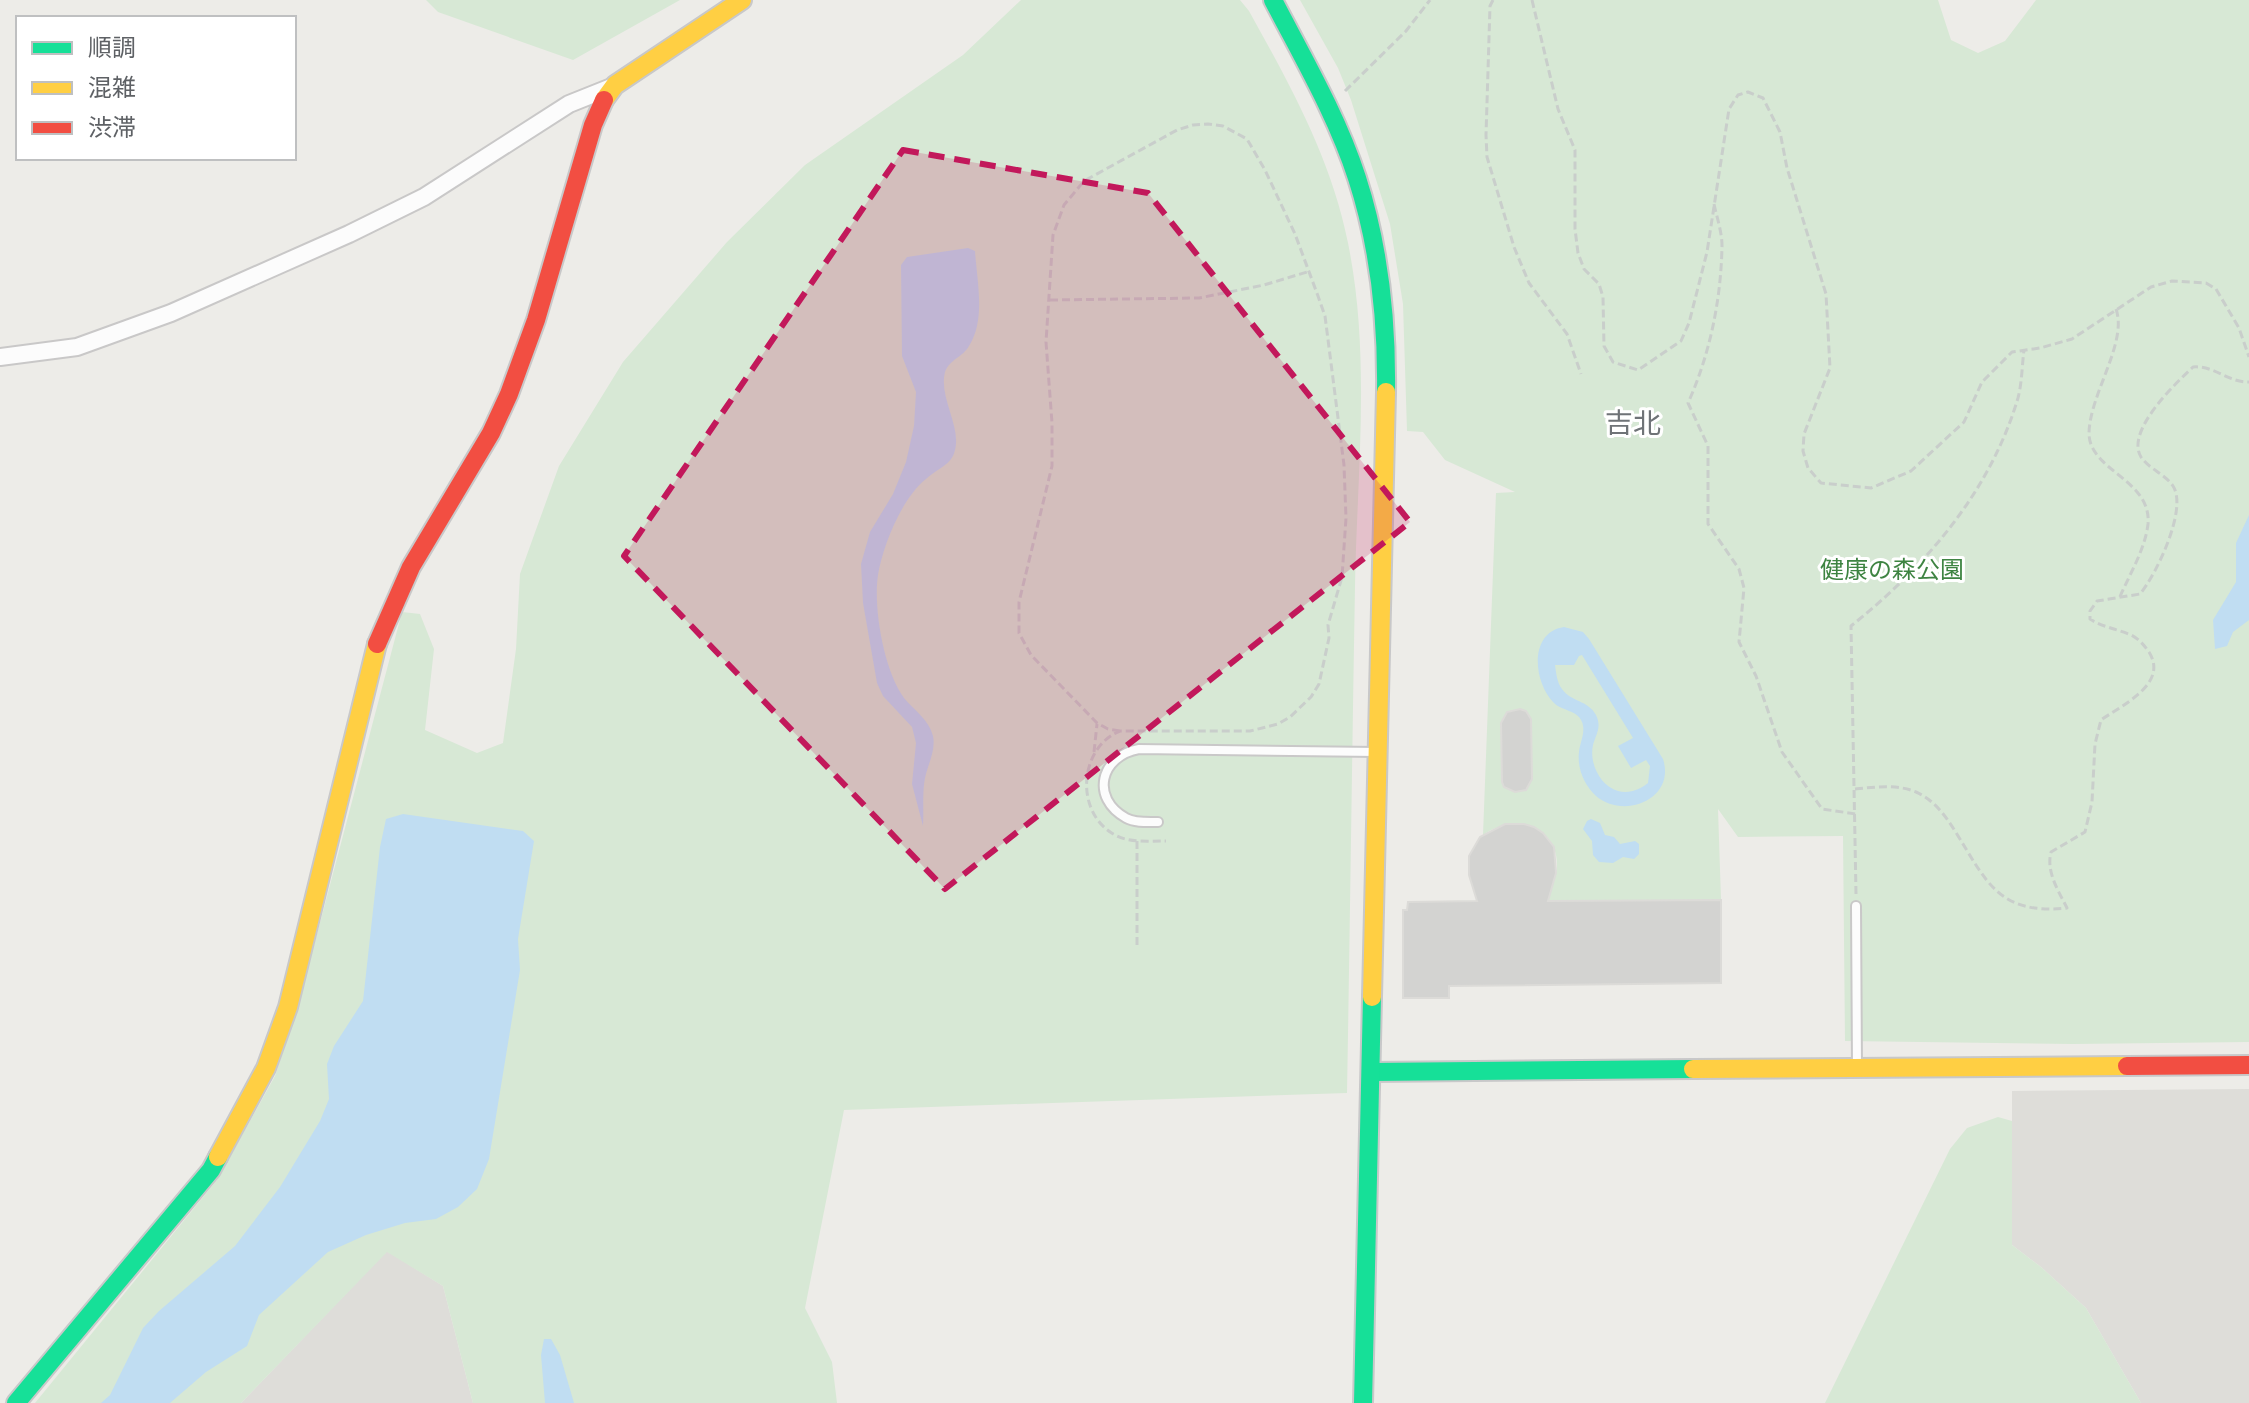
<svg xmlns="http://www.w3.org/2000/svg" width="2249" height="1403" font-family="Barlow,'Noto Sans JP',sans-serif">
<style>
.industrial{fill:#deddd9}
.green{fill:#d7e8d5}
.water{fill:#c0ddf2;fill-rule:evenodd}
.building{fill:#d3d3d1;stroke:#dcdbd8;stroke-width:2}
.lines{fill:none;stroke-linecap:round;stroke-linejoin:round}
.lane-casing{stroke:#c9c8c8;stroke-width:12}
.street-casing{stroke:#c9c8c8;stroke-width:20}
.fast-casing{stroke:#c8c8c9;stroke-width:22}
.slow-casing{stroke:#c8c8c9;stroke-width:22}
.jam-casing{stroke:#c8c8c9;stroke-width:22}
.path{stroke:#c9cecb;stroke-width:3;stroke-dasharray:8 4;stroke-linecap:butt}
.lane{stroke:#fcfcfc;stroke-width:8}
.street{stroke:#fcfcfc;stroke-width:16}
.fast{stroke:#16e098;stroke-width:18}
.slow{stroke:#ffcf43;stroke-width:18}
.jam{stroke:#f24e42;stroke-width:18}
.marked{fill:#c2185b;fill-opacity:0.2;stroke:#c2185b;stroke-width:6;stroke-dasharray:16 10;stroke-linejoin:round}
.labels{text-anchor:middle;dominant-baseline:central;stroke-width:6;stroke-linejoin:round;paint-order:stroke}
.park-label{font-size:24px;fill:#3e8442;stroke:#fff}
.quarter-label{font-size:28px;fill:#6f7377;stroke:#fff}
</style>
<rect width="100%" height="100%" fill="#edece8"/>
<g class="industrial">
<path d="M2249,1089V1403H2141L2086,1308L2041,1267L2012,1245V1091Z"/>
<path d="M387,1251L443,1286L473,1403H241Z"/>
</g>
<g class="green">
<path d="M426,0H680L573,60L438,12Z"/>
<path d="M1021,0H1240L1249,11C1290,85 1331,158 1348,243C1371,356 1357,472 1355,586C1352,755 1350,924 1347,1093L844,1110L805,1308L832,1362L837,1403H473L443,1286L387,1252L241,1403H35L217,1180L275,1076L297,1010L402,612L420,614L434,649L425,730L477,753L503,743L516,649L520,574L559,466L623,362L727,242L805,165L963,55Z"/>
<path d="M1300,0H1938L1951,40L1978,53L2005,41L2036,0H2249V1042L2073,1044L1845,1041L1843,836L1738,837L1718,809L1721,900L1545,901C1549,889 1557,879 1557,865C1557,824 1512,814 1483,835L1496,493L1515,492L1445,460L1423,432L1407,431L1403,304L1390,224L1351,100L1338,68Z"/>
<path d="M1998,1117L2012,1121V1245L2041,1267L2086,1308L2141,1403H1825L1950,1149L1967,1128Z"/>
</g>
<g class="water">
<path d="M968,248L975,251C977,282 986,319 969,346C963,357 950,359 945,372C938,399 965,430 953,456C948,466 934,471 926,479C902,498 883,545 878,575C873,608 884,671 904,698C914,710 929,720 933,736C936,750 928,764 925,778C922,793 924,811 923,826L912,784L916,743L912,727L883,696L877,683L863,603L861,564L870,532L893,494L906,462L914,426L916,392L902,356L901,265L907,257Z"/>
<path d="M2249,515V620L2233,632L2227,646L2215,649L2213,620L2236,582V543Z"/>
<path d="M1564,627L1583,632L1589,639L1663,759C1676,799 1624,820 1596,796C1584,785 1577,768 1579,752C1580,742 1586,732 1582,722C1578,710 1561,711 1553,702C1533,681 1529,632 1564,627ZM1582,655L1633,738L1618,746L1631,768L1646,760L1650,766L1648,783C1639,790 1629,794 1618,791C1600,786 1589,763 1593,745C1596,734 1602,727 1596,715C1588,700 1571,702 1562,689C1557,683 1556,672 1555,665H1574L1579,656Z"/>
<path d="M403,814L523,831L534,841L518,939L520,970L489,1159L477,1189L458,1207L436,1219L405,1223L366,1235L328,1252L259,1315L247,1346L206,1372L170,1403H101L110,1395L143,1328L159,1311L235,1246L280,1187L320,1121L329,1099L327,1064L334,1046L363,1001L380,847L386,819Z"/>
<path d="M1591,819L1600,823L1605,835L1614,837L1620,844L1635,841L1639,844V854L1634,859L1623,857L1613,863L1599,862L1593,855L1592,841L1583,829L1587,821Z"/>
<path d="M544,1339H551L560,1355L574,1403H545L541,1355Z"/>
</g>
<g class="building">
<path d="M1520,709L1526,711L1531,719L1532,779L1526,790L1515,792L1504,787L1502,782L1501,723L1507,712Z"/>
<path d="M1505,824H1524L1534,827L1543,833L1554,847L1556,873L1548,901L1721,900V983L1449,986V998H1403V910H1407L1408,902L1477,901L1469,875V856L1480,837Z"/>
</g>
<g class="lines">
<defs>
<g id="lane">
<path d="M1158,822C1148,822 1135,823 1126,818C1090,798 1100,756 1139,749L1377,752"/>
<path d="M1856,906L1857,1067"/>
</g>
<path id="street" d="M0,357L77,347L171,313L349,234L424,197L569,104L614,86"/>
<g id="fast">
<path d="M1273,0C1303,58 1337,116 1357,178C1379,246 1387,322 1386,392"/>
<path d="M1371,1072L1693,1069"/>
<path d="M16,1403L211,1170L218,1157"/>
<path d="M1363,1403L1372,997"/>
</g>
<g id="slow">
<path d="M604,100L615,85L742,0"/>
<path d="M1372,997L1386,392"/>
<path d="M1693,1069L2127,1066"/>
<path d="M218,1157L266,1068L288,1007L377,644"/>
</g>
<g id="jam">
<path d="M377,644L411,567L491,433L509,394L536,320L593,125L604,100"/>
<path d="M2127,1066L2249,1065"/>
</g>
</defs>
<use href="#lane" class="lane-casing"/>
<use href="#street" class="street-casing"/>
<use href="#fast" class="fast-casing"/>
<use href="#slow" class="slow-casing"/>
<use href="#jam" class="jam-casing"/>
<g class="path">
<path d="M1493,0L1490,6L1486,135L1487,157L1514,247L1529,283L1567,334L1581,374"/>
<path d="M1532,0L1558,109L1575,150V229L1578,253L1584,269L1599,284L1603,297L1604,346L1613,362L1638,370L1681,341L1689,323L1707,252L1729,109L1738,95L1748,92L1763,98L1780,132L1787,168L1826,294L1830,368L1804,434L1803,451L1808,468L1821,483L1871,488L1911,471L1964,422L1982,382L2012,352L2040,348L2072,339L2151,287L2172,281L2206,283L2216,289L2239,328L2249,357"/>
<path d="M1345,91L1406,31L1430,0"/>
<path d="M1714,204C1717,218 1722,232 1722,246C1721,300 1710,354 1688,403L1708,446V524L1739,569L1744,588L1739,642L1756,676L1782,752L1822,809L1856,814"/>
<path d="M1050,300L1199,298L1264,285L1307,272"/>
<path d="M2116,309C2128,343 2089,395 2089,434C2090,471 2152,480 2148,524C2145,550 2129,575 2119,599"/>
<path d="M1120,731L1108,729L1097,723L1031,655L1019,633V602L1052,466V423L1046,342L1053,235L1064,205L1084,181L1177,130L1193,125L1208,124L1223,126L1247,139L1265,170L1295,234L1318,296L1325,316L1344,465L1346,518L1342,577L1328,625L1329,638L1319,684L1311,697L1290,717L1278,724L1250,731H1120C1078,748 1074,815 1117,836C1131,843 1150,841 1166,841"/>
<path d="M1094,752L1097,724"/>
<path d="M1855,789C1876,787 1897,784 1916,792C1934,800 1945,815 1955,831C1987,882 1998,915 2067,908C2058,890 2046,872 2051,852L2085,832L2092,802L2095,744L2101,720C2122,705 2169,684 2149,652C2144,645 2139,639 2131,635C2117,629 2102,627 2090,619V611L2097,601L2140,594C2156,575 2188,509 2173,486C2165,474 2149,469 2141,457C2125,431 2176,383 2193,367C2214,365 2229,383 2249,382"/>
<path d="M1856,894L1851,626C1926,566 1990,492 2018,398C2022,383 2022,365 2024,350"/>
<path d="M1137,945V840"/>
</g>
<use href="#lane" class="lane"/>
<use href="#street" class="street"/>
<use href="#fast" class="fast"/>
<use href="#slow" class="slow"/>
<use href="#jam" class="jam"/>
</g>
<path class="marked" d="M903,150L1148,193L1410,522L945,889L624,556Z"/>
<g class="labels">
<g class="park-label">
<text x="1892" y="568">健康の森公園</text>
</g>
<g class="quarter-label">
<text x="1633" y="422">吉北</text>
</g>
</g>
<rect x="16" y="16" width="280" height="144" fill="#ffffff" stroke="#bfc0c1" stroke-width="2"/>
<rect x="32" y="42" width="40" height="12" fill="#16e098" stroke="#bfc0c1" stroke-width="2"/>
<text x="88" y="56" font-size="24" fill="#5e6165">順調</text>
<rect x="32" y="82" width="40" height="12" fill="#ffcf43" stroke="#bfc0c1" stroke-width="2"/>
<text x="88" y="96" font-size="24" fill="#5e6165">混雑</text>
<rect x="32" y="122" width="40" height="12" fill="#f24e42" stroke="#bfc0c1" stroke-width="2"/>
<text x="88" y="136" font-size="24" fill="#5e6165">渋滞</text>
</svg>
